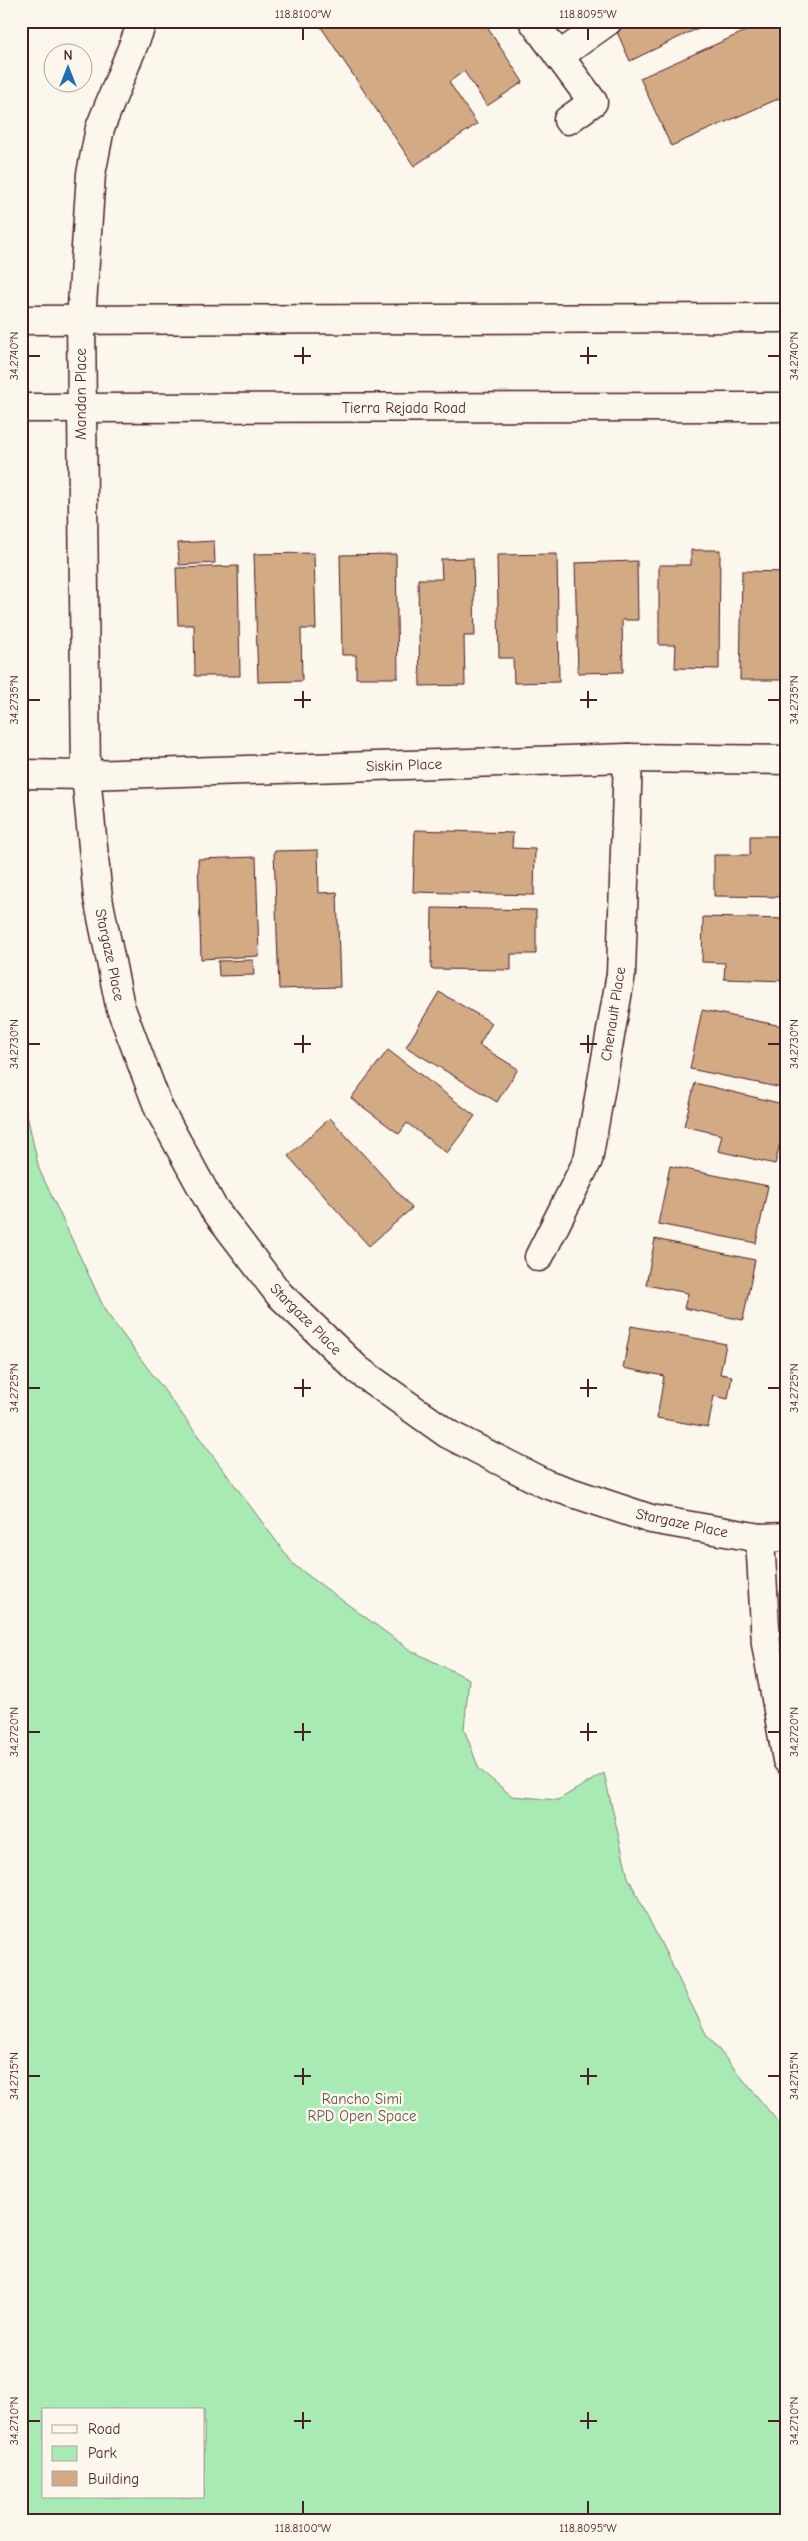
<svg xmlns="http://www.w3.org/2000/svg" width="808" height="2541" font-family="'Comic Neue',sans-serif">
<style>
.green{fill:#a8eab4;stroke:#798470;fill-rule:evenodd}
.building{fill:#d2aa84;stroke:#4a1f2b}
.lines{fill:none;stroke-linecap:round;stroke-linejoin:round}
.minor-casing{stroke:#4a1f2b;stroke-width:31}
.major-casing{stroke:#4a1f2b;stroke-width:31}
.minor{stroke:#fbf7ec;stroke-width:28}
.major{stroke:#fbf7ec;stroke-width:28}
.ticks{fill:none;stroke:#4a1f2b;stroke-width:2}
.labels{text-anchor:middle;dominant-baseline:central;stroke-width:5;stroke-linejoin:round;paint-order:stroke}
.street-label{font-size:15px;fill:#4a1f2b;stroke:#fbf7ec}
.park-label{font-size:15px;fill:#62524d;stroke:#fbf7ec}
.neatline{fill:none;stroke:#4a1f2b;stroke-width:2}
.ticks-label{font-size:12px;text-anchor:middle;fill:#4a1f2b}
</style>
<rect width="100%" height="100%" fill="#fbf7ec"/>
<filter id="ink" filterUnits="userSpaceOnUse"><feTurbulence type="fractalNoise" baseFrequency=".02" numOctaves="2"/><feDisplacementMap in="SourceGraphic" scale="10" xChannelSelector="R" yChannelSelector="G"/><feConvolveMatrix kernelMatrix="1 2 1 2 8 2 1 2 1" color-interpolation-filters="sRGB"/></filter>
<g filter="url(#ink)">
<path class="green" d="M21,1005H24V1101L39,1169L106,1312L294,1565L410,1650L469,1679L464,1729L479,1769L512,1796L558,1800L604,1773L628,1877L706,2034L787,2133V2520H21ZM44,2410H204V2497H44Z"/>
<g class="building">
<path d="M317,21H483L523,82L487,106L464,71L449,82L477,124L414,166Z"/>
<path d="M612,21H713L630,61Z"/>
<path d="M746,21H764L750,29Z"/>
<path d="M768,21H787V95L671,146L640,78Z"/>
<path d="M214,541L215,563L179,565L178,543Z"/>
<path d="M691,550H720L719,669L675,668L676,645H659V565H691Z"/>
<path d="M314,553L316,629H301L302,681L258,682L254,554Z"/>
<path d="M396,554L398,678H356V655H342L340,555Z"/>
<path d="M557,554L559,682L514,683L513,658H499L497,555Z"/>
<path d="M473,558L475,636H464L465,685L420,686L418,579H442L441,559Z"/>
<path d="M637,561L638,620H622L623,672L578,673L575,563Z"/>
<path d="M238,566L240,676H195L194,625H178L176,568Z"/>
<path d="M742,571L787,572L784,680H740Z"/>
<path d="M415,830L513,833L512,848L535,849L534,895L413,892Z"/>
<path d="M750,836H787V897L714,896V855H750Z"/>
<path d="M318,850L319,893L337,892L340,987L279,989L274,851Z"/>
<path d="M256,857L259,956L201,959L198,859Z"/>
<path d="M432,908L536,910V954H511V970L431,969Z"/>
<path d="M703,917L787,919V981L724,979L725,963L702,962Z"/>
<path d="M253,960L254,975L219,976L218,961Z"/>
<path d="M439,992L492,1023L479,1045L518,1069L497,1102L406,1047Z"/>
<path d="M702,1010L787,1027V1089L690,1069Z"/>
<path d="M388,1050L475,1116L447,1153L407,1123L399,1134L351,1098Z"/>
<path d="M695,1083L787,1105V1114L775,1164L718,1151L722,1135L684,1126Z"/>
<path d="M330,1118L412,1208L369,1246L288,1156Z"/>
<path d="M670,1166L768,1186L756,1243L658,1224Z"/>
<path d="M655,1239L755,1260L743,1320L684,1308L688,1293L646,1285Z"/>
<path d="M631,1326L726,1344L720,1374L732,1376L728,1399L714,1396L708,1427L657,1418L664,1376L623,1368Z"/>
</g>
<g class="lines">
<defs>
<g id="minor">
<path d="M143,21L100,128L91,174L81,320L86,775L98,898L120,1006L159,1109L212,1206L279,1294L358,1370L448,1434L546,1484L651,1519L760,1538L787,1537"/>
<path d="M533,21L593,102L568,120"/>
<path d="M559,56L608,21"/>
<path d="M21,774L86,775L628,758L787,760"/>
<path d="M539,1257L588,1160L621,974L628,758"/>
<path d="M760,1538L766,1644L787,1760"/>
</g>
<g id="major">
<path d="M21,320L787,318"/>
<path d="M21,408L787,407"/>
</g>
</defs>
<use href="#minor" class="minor-casing"/>
<use href="#major" class="major-casing"/>
<use href="#minor" class="minor"/>
<use href="#major" class="major"/>
</g>
</g>
<path class="ticks" d="M303,28V40M588,28V40M303,347V364M588,347V364M28,356H40M294,356H311M580,356H597M768,356H780M303,691V708M588,691V708M28,700H40M294,700H311M580,700H597M768,700H780M303,1035V1053M588,1035V1053M28,1044H40M294,1044H311M580,1044H597M768,1044H780M303,1379V1397M588,1379V1397M28,1388H40M294,1388H311M580,1388H597M768,1388H780M303,1723V1741M588,1723V1741M28,1732H40M294,1732H311M580,1732H597M768,1732H780M303,2068V2085M588,2068V2085M28,2076H40M294,2076H311M580,2076H597M768,2076H780M303,2412V2429M588,2412V2429M28,2421H40M294,2421H311M580,2421H597M768,2421H780M303,2501V2514M588,2501V2514"/>
<g class="labels">
<g class="street-label">
<text transform="translate(81 394) rotate(-90)">Mandan Place</text>
<text x="404" y="408">Tierra Rejada Road</text>
<text transform="translate(404 765) rotate(-2)">Siskin Place</text>
<text transform="translate(110 955) rotate(78)">Stargaze Place</text>
<text transform="translate(613 1014) rotate(-81)">Chenault Place</text>
<text transform="translate(306 1319) rotate(45)">Stargaze Place</text>
<text transform="translate(682 1523) rotate(12)">Stargaze Place</text>
</g>
<g class="park-label">
<text x="362" y="2099">Rancho Simi<tspan x="362" dy="17">RPD Open Space</tspan></text>
</g>
</g>
<rect width="808" height="2541" fill="none" stroke="#fbf7ec" stroke-width="55"/>
<rect x="42" y="2408" width="162" height="90" fill="#fbf7ec" stroke="#b4a19f"/>
<rect x="52" y="2425" width="25" height="8" fill="#fbf7ec" stroke="#b4a19f"/>
<text x="88" y="2434" font-size="15" fill="#4a1f2b">Road</text>
<rect x="52" y="2446" width="25" height="15" fill="#a8eab4" stroke="#b4a19f"/>
<text x="88" y="2458" font-size="15" fill="#4a1f2b">Park</text>
<rect x="52" y="2471" width="25" height="15" fill="#d2aa84" stroke="#b4a19f"/>
<text x="88" y="2484" font-size="15" fill="#4a1f2b">Building</text>
<g transform="translate(68 68)"><circle r="24" fill="#fbf7ec" stroke="#b4a19f"/>
<path d="M0-4L9 19L0 12L-9 19Z" fill="#1f6fb2"/>
<text y="-8" font-size="14" font-weight="bold" text-anchor="middle" fill="#4a1f2b">N</text>
</g>
<rect x="28" y="28" width="752" height="2486" class="neatline"/>
<g class="ticks-label">
<text x="303" y="18">118.8100°W</text>
<text x="588" y="18">118.8095°W</text>
<text transform="translate(14 356) rotate(-90)" y="4">34.2740°N</text>
<text transform="translate(794 356) rotate(-90)" y="4">34.2740°N</text>
<text transform="translate(14 700) rotate(-90)" y="4">34.2735°N</text>
<text transform="translate(794 700) rotate(-90)" y="4">34.2735°N</text>
<text transform="translate(14 1044) rotate(-90)" y="4">34.2730°N</text>
<text transform="translate(794 1044) rotate(-90)" y="4">34.2730°N</text>
<text transform="translate(14 1388) rotate(-90)" y="4">34.2725°N</text>
<text transform="translate(794 1388) rotate(-90)" y="4">34.2725°N</text>
<text transform="translate(14 1732) rotate(-90)" y="4">34.2720°N</text>
<text transform="translate(794 1732) rotate(-90)" y="4">34.2720°N</text>
<text transform="translate(14 2076) rotate(-90)" y="4">34.2715°N</text>
<text transform="translate(794 2076) rotate(-90)" y="4">34.2715°N</text>
<text transform="translate(14 2421) rotate(-90)" y="4">34.2710°N</text>
<text transform="translate(794 2421) rotate(-90)" y="4">34.2710°N</text>
<text x="303" y="2532">118.8100°W</text>
<text x="588" y="2532">118.8095°W</text>
</g>
</svg>
